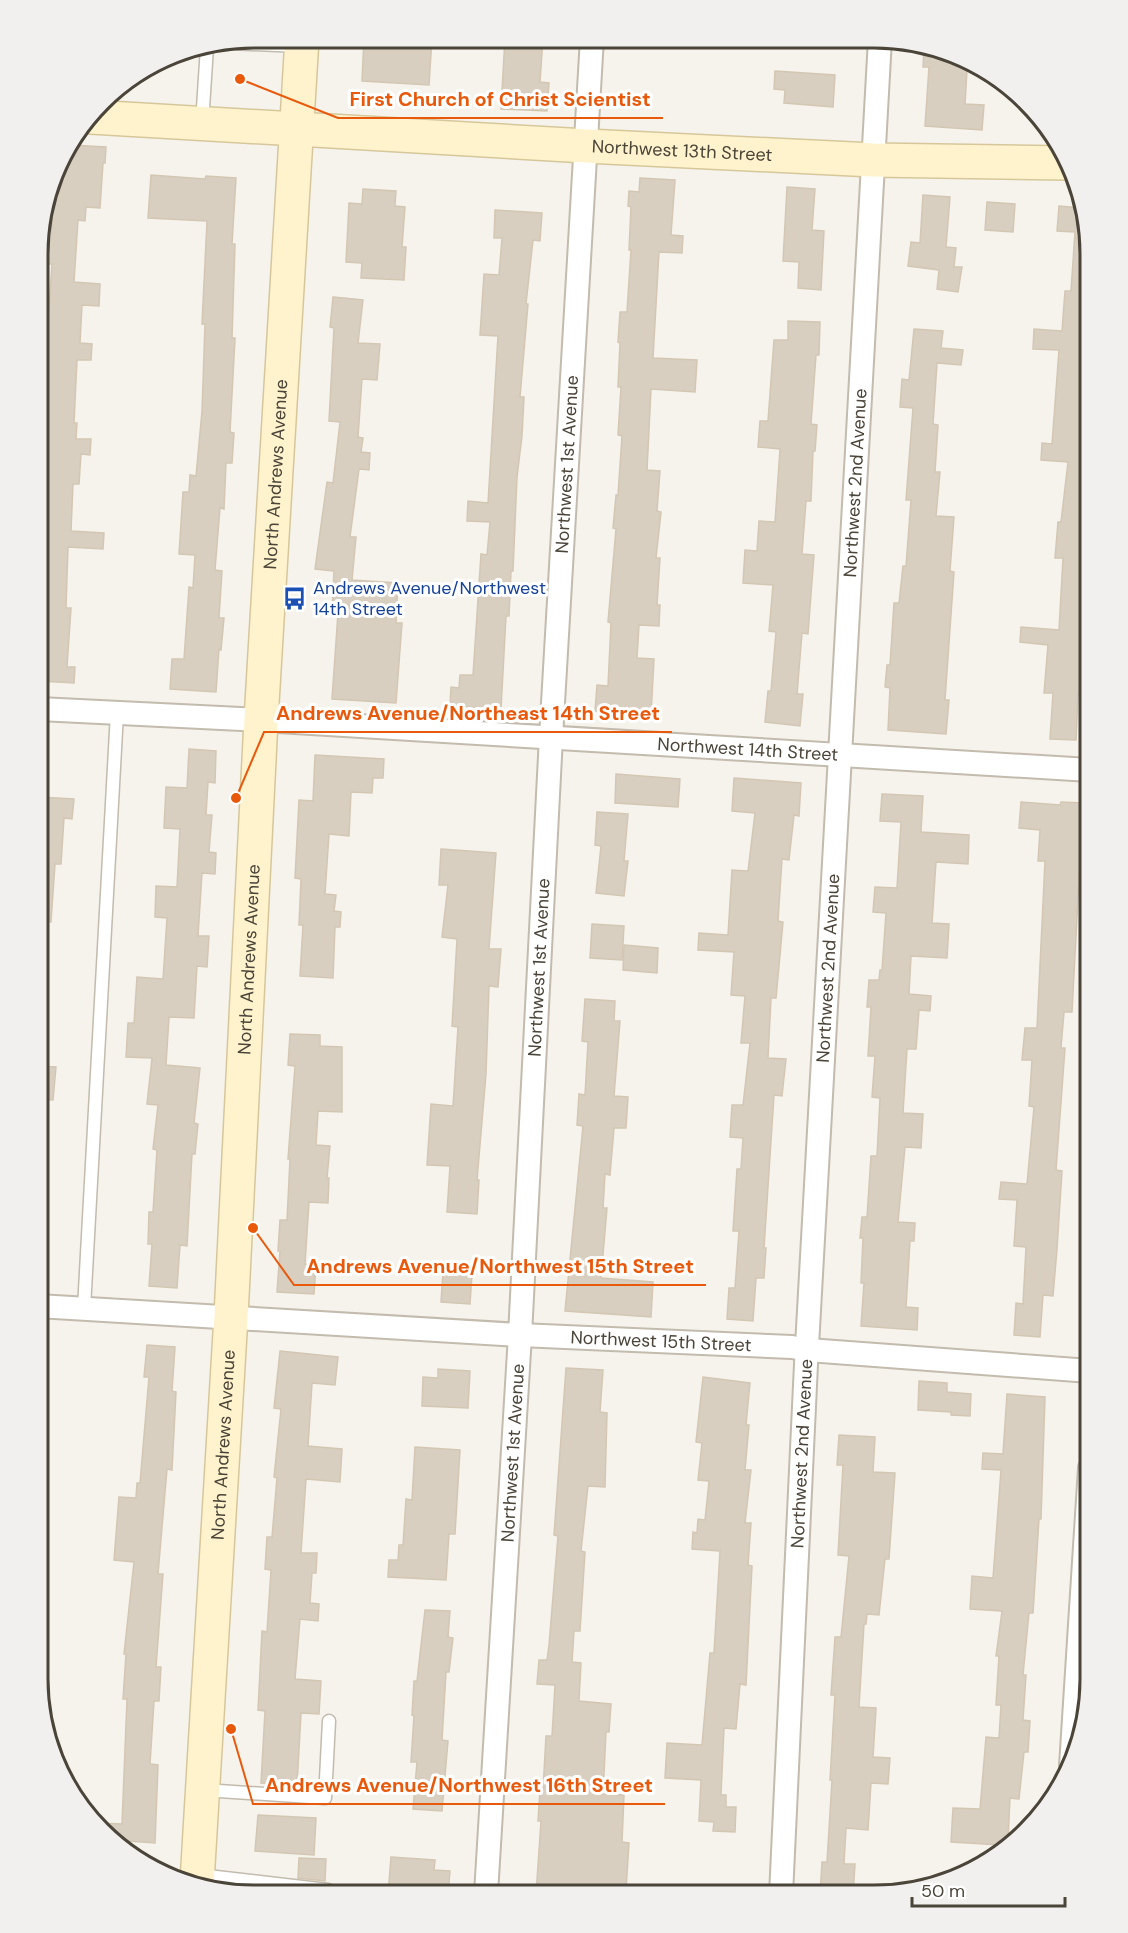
<svg xmlns="http://www.w3.org/2000/svg" width="1128" height="1933" font-family="'DM Sans',sans-serif">
<style>
.building{fill:#d8cfc1;stroke:#d3c7b4;stroke-width:1.5}
.lines{fill:none;stroke-linecap:round;stroke-linejoin:round}
.lane-casing{stroke:#c2bbae;stroke-width:15}
.street-casing{stroke:#c2bbae;stroke-width:26}
.secondary-casing{stroke:#d6c79b;stroke-width:36}
.lane{stroke:#fff;stroke-width:12}
.street{stroke:#fff;stroke-width:22}
.secondary{stroke:#fff3cd;stroke-width:33}
.labels{text-anchor:middle;dominant-baseline:central;stroke-width:6;stroke-linejoin:round;paint-order:stroke}
.street-label{font-size:18px;fill:#4b4439;stroke:#fff}
.transit-label{font-size:18px;fill:#164399;stroke:#fff;text-anchor:start}
.rim{fill:none;stroke:#4b4439;stroke-width:3}
.leader{fill:none;stroke:#e8590c;stroke-width:2}
.callout-dot{fill:#e8590c;stroke:#fff;stroke-width:2}
.callout-label{font-size:20px;text-anchor:middle;font-weight:bold;fill:#e8590c;stroke:#fff;stroke-width:6;stroke-linejoin:round;paint-order:stroke}
</style>
<rect width="100%" height="100%" fill="#f6f3ec"/>
<g class="building">
<path d="M364,38H432L429,85L362,81Z"/>
<path d="M505,38H543L540,82L549,83L547,111L501,109Z"/>
<path d="M924,48L969,67L967,70L965,104L984,105L982,130L925,126L929,67H923Z"/>
<path d="M775,71L835,75L833,107L784,103L785,90L774,89Z"/>
<path d="M70,145L106,147L105,163H103L100,208L86,207L85,221L78,220L74,282L100,284L99,306L82,305L80,343L92,344L91,360H77L74,423H77L76,439H91L90,455L81,454L79,484H73L71,531L104,533L103,549L68,547L66,608H71L67,667H75L74,683L39,681V514H44L46,452H39V420L45,421L48,358H39V337L40,324L48,325L52,264H43L45,234L51,235L55,175L60,158Z"/>
<path d="M151,175L205,179L206,176L236,178L232,244H235L232,338H235L230,432L234,433L232,463H226L224,509L220,508L215,570L222,571L219,618H224L221,650L219,649L216,692L170,689L172,659H184L189,587L193,588L195,555L179,554L183,492H189L190,475L196,476L202,411L205,324H202L207,221L148,218Z"/>
<path d="M640,178L675,180L671,235L683,236L682,253L659,252L653,358L697,360L695,392L651,389L647,470L660,471L657,511L661,512L656,558H660L657,605H660L659,626L639,625L637,658L654,659L651,715L595,711L597,685L608,686L611,623L608,622L616,529L613,528L616,495H618L622,436L618,435L621,387H618L620,343L618,342L620,312H627L631,250H629L631,207L628,206L629,191L639,192Z"/>
<path d="M787,187L815,189L812,230L824,231L821,290L798,288L799,262L783,261Z"/>
<path d="M363,189L396,191L395,206L405,207L402,247H406L404,280L361,278L362,263L346,262L349,203L362,204Z"/>
<path d="M923,195L950,197L946,247L956,248L954,267H962L958,292L937,289L939,270L908,266L911,242L920,243Z"/>
<path d="M987,202L1015,204L1013,232L985,230Z"/>
<path d="M1059,206L1081,208L1090,254V620L1085,695L1078,694L1076,740L1050,739L1053,693H1044L1048,645L1020,642L1021,627L1059,630L1063,558H1055L1058,522H1061L1068,462L1041,460L1042,443L1052,444L1059,350L1033,349L1034,329L1062,331L1065,291H1071L1075,232L1057,231Z"/>
<path d="M495,210L542,213L540,241L533,240L526,304H528L520,397H524L522,436L517,477L513,571H511L509,616H506L501,709L450,706L451,687L459,688L460,675H473L481,554L487,555L490,522L467,521L468,501L488,503L498,336L480,335L484,274L499,275L502,238H494Z"/>
<path d="M333,297L363,300L358,343L380,344L377,380L362,379L358,437L363,438L361,452L370,453L369,470L359,469L350,537H356L352,580L398,583L396,623H402L396,703L332,699L338,613L332,612L334,571L315,569L327,482L333,483L340,422L329,421L334,328L330,327Z"/>
<path d="M788,321L820,322L819,355H816L811,424L817,425L815,451H813L811,501H806L802,554L814,555L808,634L802,633L797,694H803L800,726L765,722L768,691H771L776,632L769,631L773,585L743,583L745,550L757,551L759,521L775,522L780,449L758,447L760,421H768L774,340H788Z"/>
<path d="M914,329L943,331L941,348L963,350L961,365L937,363L933,424L938,425L935,472H940L936,516L954,517L950,571L954,572L945,700H949L946,734L888,730L890,688L885,687L887,665H890L894,603H899L903,566H906L911,500H906L913,408L900,407L902,379L909,380Z"/>
<path d="M189,749L216,751L215,783L208,782L206,815H212L209,852L216,853L215,874L202,873L198,936H209L207,967L197,966L194,1018L169,1017L166,1065L200,1068L194,1123L198,1124L195,1154H192L187,1246L180,1245L177,1288L149,1286L152,1244H148L149,1212H153L157,1150L153,1149L158,1105L147,1104L152,1058L126,1057L128,1023H134L137,977L163,979L167,918L155,917L156,886L177,887L180,829L164,828L166,787L187,788Z"/>
<path d="M315,755L384,759L383,778H373L372,793L351,792L349,836L329,834L325,894L336,895L334,911L341,912L340,927H335L333,978L300,976L303,925H299L301,879L295,878L299,800L313,801Z"/>
<path d="M616,774L680,779L678,807L615,803Z"/>
<path d="M734,778L801,783L799,816L794,815L789,860L782,859L778,921L783,922L780,955L776,998H771L768,1058L786,1059L782,1096L774,1095L764,1248H766L764,1278H756L753,1321L727,1319L729,1288H735L739,1231H733L737,1169H741L743,1138L730,1137L732,1105H743L750,1043H741L745,996L731,995L734,952L698,950L699,933L728,935L732,870L748,871L755,813L732,811Z"/>
<path d="M882,794L923,796L921,832L969,835L968,864L936,862L932,923L949,924L947,958L911,956L909,994L931,996L930,1011L919,1010L916,1049H907L903,1113L923,1114L921,1148L905,1147L898,1222L915,1223L914,1241H910L906,1307L918,1308L917,1330L861,1326L864,1283H861L863,1238H860L862,1217H867L871,1156H877L880,1098L872,1097L875,1056H868L871,1007H867L869,980H879L880,970H882L886,913L873,912L875,887L897,888L901,822L880,821Z"/>
<path d="M39,797L74,799L72,819L64,818L61,864H55L51,922L38,921Z"/>
<path d="M1021,802L1060,805L1061,802L1083,803L1072,1012H1064L1061,1048H1065L1056,1170L1062,1171L1057,1249L1053,1296L1043,1295L1040,1337L1014,1335L1016,1303L1023,1304L1026,1247L1014,1246L1017,1200L999,1199L1001,1182L1027,1184L1034,1107L1029,1106L1032,1060H1022L1025,1028H1037L1045,861H1038L1040,830L1019,828Z"/>
<path d="M597,812L628,814L624,861H628L624,896L596,893L601,846L595,845Z"/>
<path d="M441,849L496,853L489,949H501L498,987L489,986L486,1074L477,1180H479L477,1214L447,1212L450,1166L427,1165L431,1104L453,1106L458,1027L452,1026L457,939L442,937L448,885H439Z"/>
<path d="M592,924L624,926L622,960L590,958Z"/>
<path d="M624,945L658,948L657,973L623,970Z"/>
<path d="M585,999L615,1001L614,1021H620L614,1096L628,1097L626,1128H614L610,1175L605,1174L603,1208H607L601,1278L653,1282L651,1317L565,1311L583,1126L577,1125L579,1094L585,1095L588,1042L582,1041Z"/>
<path d="M290,1034L320,1035V1046L342,1047V1112L318,1111L316,1145L330,1146L327,1178H329L328,1203L309,1202L305,1264L316,1265L314,1294L277,1292L280,1251H278L280,1220H287L290,1159H288L295,1066L288,1065Z"/>
<path d="M38,1066L56,1067L53,1100L38,1099Z"/>
<path d="M443,1272L472,1274L470,1304L441,1302Z"/>
<path d="M147,1345L175,1347L172,1391L176,1392L172,1470L167,1469L158,1574H163L156,1667H161L159,1701H154L150,1764L158,1765L155,1843L127,1841L126,1852L122,1850L101,1823L122,1824L127,1699H123L126,1654H124L134,1562L114,1560L119,1497L136,1498L137,1483H140L149,1377H144Z"/>
<path d="M280,1351L338,1357L335,1385L312,1383L308,1446L342,1449L340,1482L306,1479L301,1553H317L316,1573H312L310,1603L319,1604L318,1621L300,1619L295,1679L321,1681L319,1714L301,1713L297,1785L261,1783L265,1711L258,1710L262,1631L267,1632L271,1570L265,1569L267,1537H272L277,1478L274,1477L281,1409L274,1408Z"/>
<path d="M566,1368L603,1370L600,1412L607,1413L605,1487L588,1486L581,1551L585,1552L580,1631H574L572,1662L581,1663L579,1701L611,1704L609,1732H606L603,1794L624,1795L622,1842L629,1843L626,1890L569,1886L568,1895H536L541,1821H538L540,1790H543L546,1736H552L555,1685L537,1684L539,1660H547L549,1645L558,1536L554,1535Z"/>
<path d="M438,1369L470,1371L468,1408L422,1406L423,1377L438,1378Z"/>
<path d="M703,1377L750,1383L746,1425H749L745,1470H751L745,1523H751L748,1565L752,1566L746,1685L740,1684L736,1729L724,1728L721,1795H726V1807H736L735,1832L713,1831L714,1822L699,1821L701,1780L665,1778L667,1743L702,1745L710,1653H714L720,1551L692,1549L693,1532L697,1533L698,1519L705,1520L709,1481L698,1480L702,1443L696,1442Z"/>
<path d="M919,1381L947,1383V1392L971,1394L970,1416L951,1415V1412L918,1410Z"/>
<path d="M1007,1394L1045,1397L1041,1519H1039L1033,1613H1029L1023,1675H1026L1023,1720L1030,1721L1028,1752H1024L1019,1799L1010,1798L1008,1840L1001,1845L951,1842L953,1808L980,1809L986,1737L999,1738L1001,1705H996L999,1656H996L1002,1611L970,1609L972,1576L993,1578L1001,1470L982,1469L983,1453L1003,1454Z"/>
<path d="M839,1435L875,1437L873,1472L895,1473L889,1559H885L879,1615L867,1614L866,1624H864L859,1707L876,1708L873,1757L890,1758L888,1784L871,1783L868,1830L846,1828L844,1864H855L853,1895H820L822,1862H827L832,1780H830L835,1695H831L835,1637H841L849,1556L838,1555L843,1465H837Z"/>
<path d="M415,1447L460,1450L455,1534H449L446,1580L388,1577L389,1560H398L399,1545H403L406,1499L412,1500Z"/>
<path d="M425,1610L450,1611L448,1637L453,1638L449,1672H446L442,1740L448,1741L442,1811L413,1809L417,1762H411L414,1716L412,1715L414,1681H417Z"/>
<path d="M258,1815L316,1818L314,1855L255,1851Z"/>
<path d="M391,1857L435,1860L434,1870L450,1871L448,1894H388Z"/>
<path d="M299,1858L326,1859L325,1881L298,1878Z"/>
</g>
<g class="lines">
<defs>
<g id="lane">
<path d="M229,43L300,46"/>
<path d="M202,123L207,47"/>
<path d="M84,1308L117,713"/>
<path d="M204,1790L325,1798L329,1721"/>
<path d="M199,1875L328,1890V1894"/>
</g>
<g id="street">
<path id="s1" d="M39,709L261,720L1090,770"/>
<path id="s2" d="M38,1306L520,1335L792,1347L808,1350L1090,1371"/>
<path d="M1071,1766L1090,1468"/>
<path id="s3" d="M486,1894L520,1335L551,737L592,38"/>
<path id="s4" d="M781,1895L806,1364L880,39"/>
</g>
<g id="secondary">
<path id="s5" d="M91,117L586,146L873,160L1067,163"/>
<path id="s6" d="M197,1882L231,1316L261,720L302,38"/>
</g>
</defs>
<use href="#lane" class="lane-casing"/>
<use href="#street" class="street-casing"/>
<use href="#secondary" class="secondary-casing"/>
<use href="#lane" class="lane"/>
<use href="#street" class="street"/>
<use href="#secondary" class="secondary"/>
</g>
<defs>
<symbol id="bus-bare" viewBox="-9 -9 18 18"><path d="M-5-6H5V4H4V6H2V4H-2V6H-4V4H-5ZM-3.5-4V0h7V-4ZM-3.5 1.2v1.5H-2V1.2ZM2 1.2v1.5H3.5V1.2Z" fill="#1a4fb4" stroke="#fff" stroke-width="2.5" paint-order="stroke"/></symbol>
</defs>
<g fill-rule="evenodd">
<use href="#bus-bare" x="278" y="582" width="33" height="33"/>
</g>
<g class="labels">
<g class="street-label">
<text stroke="none"><textPath href="#s5" startOffset="592">Northwest 13th Street</textPath></text>
<text stroke="none"><textPath href="#s3" startOffset="1432">Northwest 1st Avenue</textPath></text>
<text stroke="none"><textPath href="#s6" startOffset="1410">North Andrews Avenue</textPath></text>
<text stroke="none"><textPath href="#s4" startOffset="1414">Northwest 2nd Avenue</textPath></text>
<text stroke="none"><textPath href="#s1" startOffset="710">Northwest 14th Street</textPath></text>
<text stroke="none"><textPath href="#s6" startOffset="924">North Andrews Avenue</textPath></text>
<text stroke="none"><textPath href="#s3" startOffset="928">Northwest 1st Avenue</textPath></text>
<text stroke="none"><textPath href="#s4" startOffset="928">Northwest 2nd Avenue</textPath></text>
<text stroke="none"><textPath href="#s2" startOffset="624">Northwest 15th Street</textPath></text>
<text stroke="none"><textPath href="#s6" startOffset="438">North Andrews Avenue</textPath></text>
<text stroke="none"><textPath href="#s3" startOffset="442">Northwest 1st Avenue</textPath></text>
<text stroke="none"><textPath href="#s4" startOffset="442">Northwest 2nd Avenue</textPath></text>
</g>
<g class="transit-label">
<text x="313" y="588">Andrews Avenue/Northwest<tspan x="313" dy="21">14th Street</tspan></text>
</g>
</g>
<path d="M0 0H1128V1933H0ZM254 48H874A206 206 0 0 1 1080 254V1679A206 206 0 0 1 874 1885H254A206 206 0 0 1 48 1679V254A206 206 0 0 1 254 48Z" fill="#f1f0ef" fill-rule="evenodd"/>
<path class="rim" d="M254 48H874A206 206 0 0 1 1080 254V1679A206 206 0 0 1 874 1885H254A206 206 0 0 1 48 1679V254A206 206 0 0 1 254 48Z"/>
<path class="leader" d="M240 79L338 118H663M236 798L264 732H672M253 1228L294 1285H706M231 1729L253 1804H665"/>
<g class="callout-dot">
<circle cx="240" cy="79" r="6"/>
<circle cx="236" cy="798" r="6"/>
<circle cx="253" cy="1228" r="6"/>
<circle cx="231" cy="1729" r="6"/>
</g>
<g class="callout-label">
<text x="500" y="106">First Church of Christ Scientist</text>
<text x="468" y="720">Andrews Avenue/Northeast 14th Street</text>
<text x="500" y="1273">Andrews Avenue/Northwest 15th Street</text>
<text x="459" y="1792">Andrews Avenue/Northwest 16th Street</text>
</g>
<path d="M912 1897v9h153v-9" fill="none" stroke="#4b4439" stroke-width="3"/>
<text x="921" y="1897" font-size="18" fill="#4b4439" stroke="#ffffff" stroke-width="4.5" paint-order="stroke">50 m</text>
</svg>
